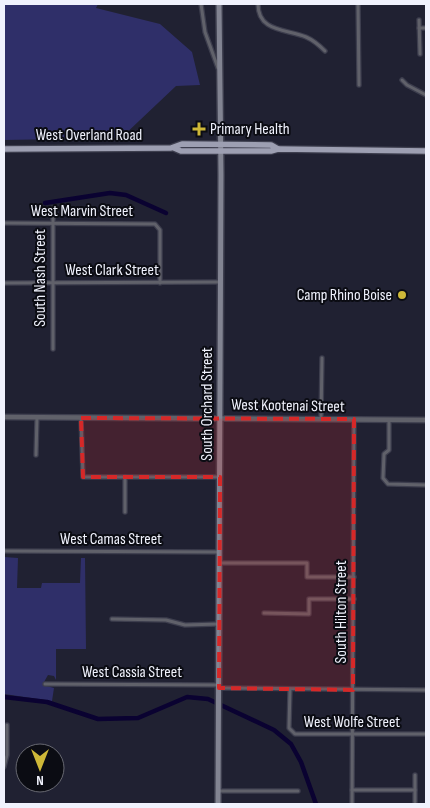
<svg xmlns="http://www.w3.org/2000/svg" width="430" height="808" font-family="'Sofia Sans Condensed',sans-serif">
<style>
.green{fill:#2f2f69}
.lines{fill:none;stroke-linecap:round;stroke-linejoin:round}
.canal{stroke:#0a0231;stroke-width:4.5}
.minor-casing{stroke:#3d3e4e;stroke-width:5.5}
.tertiary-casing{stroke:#3d3e4e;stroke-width:7}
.secondary-casing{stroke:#3d3e4e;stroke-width:8}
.primary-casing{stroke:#3d3e4e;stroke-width:8}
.minor{stroke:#60616a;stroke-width:3}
.tertiary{stroke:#60616a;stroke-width:4.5}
.secondary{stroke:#828492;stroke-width:5}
.primary{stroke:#9d9fb2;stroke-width:5.5}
.marked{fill:#d62828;fill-opacity:0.2;stroke:#d62828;stroke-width:4;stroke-dasharray:10 6;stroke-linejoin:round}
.poi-dot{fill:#ceb838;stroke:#0b0c13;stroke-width:2}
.labels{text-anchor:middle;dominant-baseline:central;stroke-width:4;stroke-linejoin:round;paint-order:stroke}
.poi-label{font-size:16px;fill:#f0f2fd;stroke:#0b0c13;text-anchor:start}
.street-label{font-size:16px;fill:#f0f2fd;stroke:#0b0c13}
</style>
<rect width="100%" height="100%" fill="#202132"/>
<g class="green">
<path d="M4,4H98L96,8L160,24L192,52L200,85L176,86L121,138L4,140Z"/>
<path d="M4,557L18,558L17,588H41L42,583H80L81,558H85L86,649H56V680L54,676L48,675L44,682L47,686L54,688L52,701L4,694Z"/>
</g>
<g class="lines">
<g class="canal">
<path d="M45,203L110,193L126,195L166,213"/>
<path d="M4,697L47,702L98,719L138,718L187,697L208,699L274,730L291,744L301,762L316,804"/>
</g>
<defs>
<g id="minor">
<path d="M201,4L205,32L218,68"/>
<path d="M258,4C258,32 286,29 306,37C313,40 319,45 325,51"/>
<path d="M358,4L359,85"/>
<path d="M419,20L420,54"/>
<path d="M419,28H426"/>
<path d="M402,80L407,85L426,95"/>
<path d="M4,223L155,224L160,230V283"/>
<path d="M4,283L219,282"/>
<path d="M53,349V208"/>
<path d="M81,418L83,477H219"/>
<path d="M321,419L322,358"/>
<path d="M389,420V450L384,454L383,478L388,484L426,485"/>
<path d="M36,455L37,417"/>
<path d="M125,512V477"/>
<path d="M4,551L219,552"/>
<path d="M220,563H307V577H354"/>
<path d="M264,613L309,614V599H354"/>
<path d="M112,619L166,620L185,625L219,624"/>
<path d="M45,684L219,685"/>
<path d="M219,688L426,690"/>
<path d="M290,689L289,728L295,734H426"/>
<path d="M4,767L7,755V725"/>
<path d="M352,790H415"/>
<path d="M219,791H298"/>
<path d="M415,802V775"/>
<path d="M352,804L354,419"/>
</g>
<path id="tertiary" d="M4,417L426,420"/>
<path id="secondary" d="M218,804L221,175L219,4"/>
<g id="primary">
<path d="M174,148L181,151H271L278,149L426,151"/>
<path d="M4,149L171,148L182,144L271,145L278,149"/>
</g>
</defs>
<use href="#minor" class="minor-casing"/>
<use href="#tertiary" class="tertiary-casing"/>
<use href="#secondary" class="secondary-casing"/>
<use href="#primary" class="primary-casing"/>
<use href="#minor" class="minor"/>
<use href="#tertiary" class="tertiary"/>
<use href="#secondary" class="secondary"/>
<use href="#primary" class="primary"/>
</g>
<path class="marked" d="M81,418L354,419L353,690L219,688L220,477H83Z"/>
<g class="poi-dot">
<path d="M196.5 121.5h5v5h5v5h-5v5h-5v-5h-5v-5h5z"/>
<circle cx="402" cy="295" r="5"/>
</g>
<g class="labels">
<g class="poi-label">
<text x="210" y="129">Primary Health</text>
<text x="392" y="295" text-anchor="end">Camp Rhino Boise</text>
</g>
<g class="street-label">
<text x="89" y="135">West Overland Road</text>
<text x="82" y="211">West Marvin Street</text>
<text x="112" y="270">West Clark Street</text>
<text transform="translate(40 278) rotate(-90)">South Nash Street</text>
<text transform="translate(207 404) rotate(-90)">South Orchard Street</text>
<text transform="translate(288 406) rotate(1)">West Kootenai Street</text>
<text x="111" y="539">West Camas Street</text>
<text transform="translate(341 612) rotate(-90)">South Hilton Street</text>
<text x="132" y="672">West Cassia Street</text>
<text x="352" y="722">West Wolfe Street</text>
</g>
</g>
<rect width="430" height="808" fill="none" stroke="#f0f2fd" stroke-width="10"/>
<g transform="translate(40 768) rotate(180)"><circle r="24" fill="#0b0c13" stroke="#676871"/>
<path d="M0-4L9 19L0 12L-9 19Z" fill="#ceb838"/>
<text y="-8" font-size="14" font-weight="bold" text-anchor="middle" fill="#f0f2fd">N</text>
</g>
</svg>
